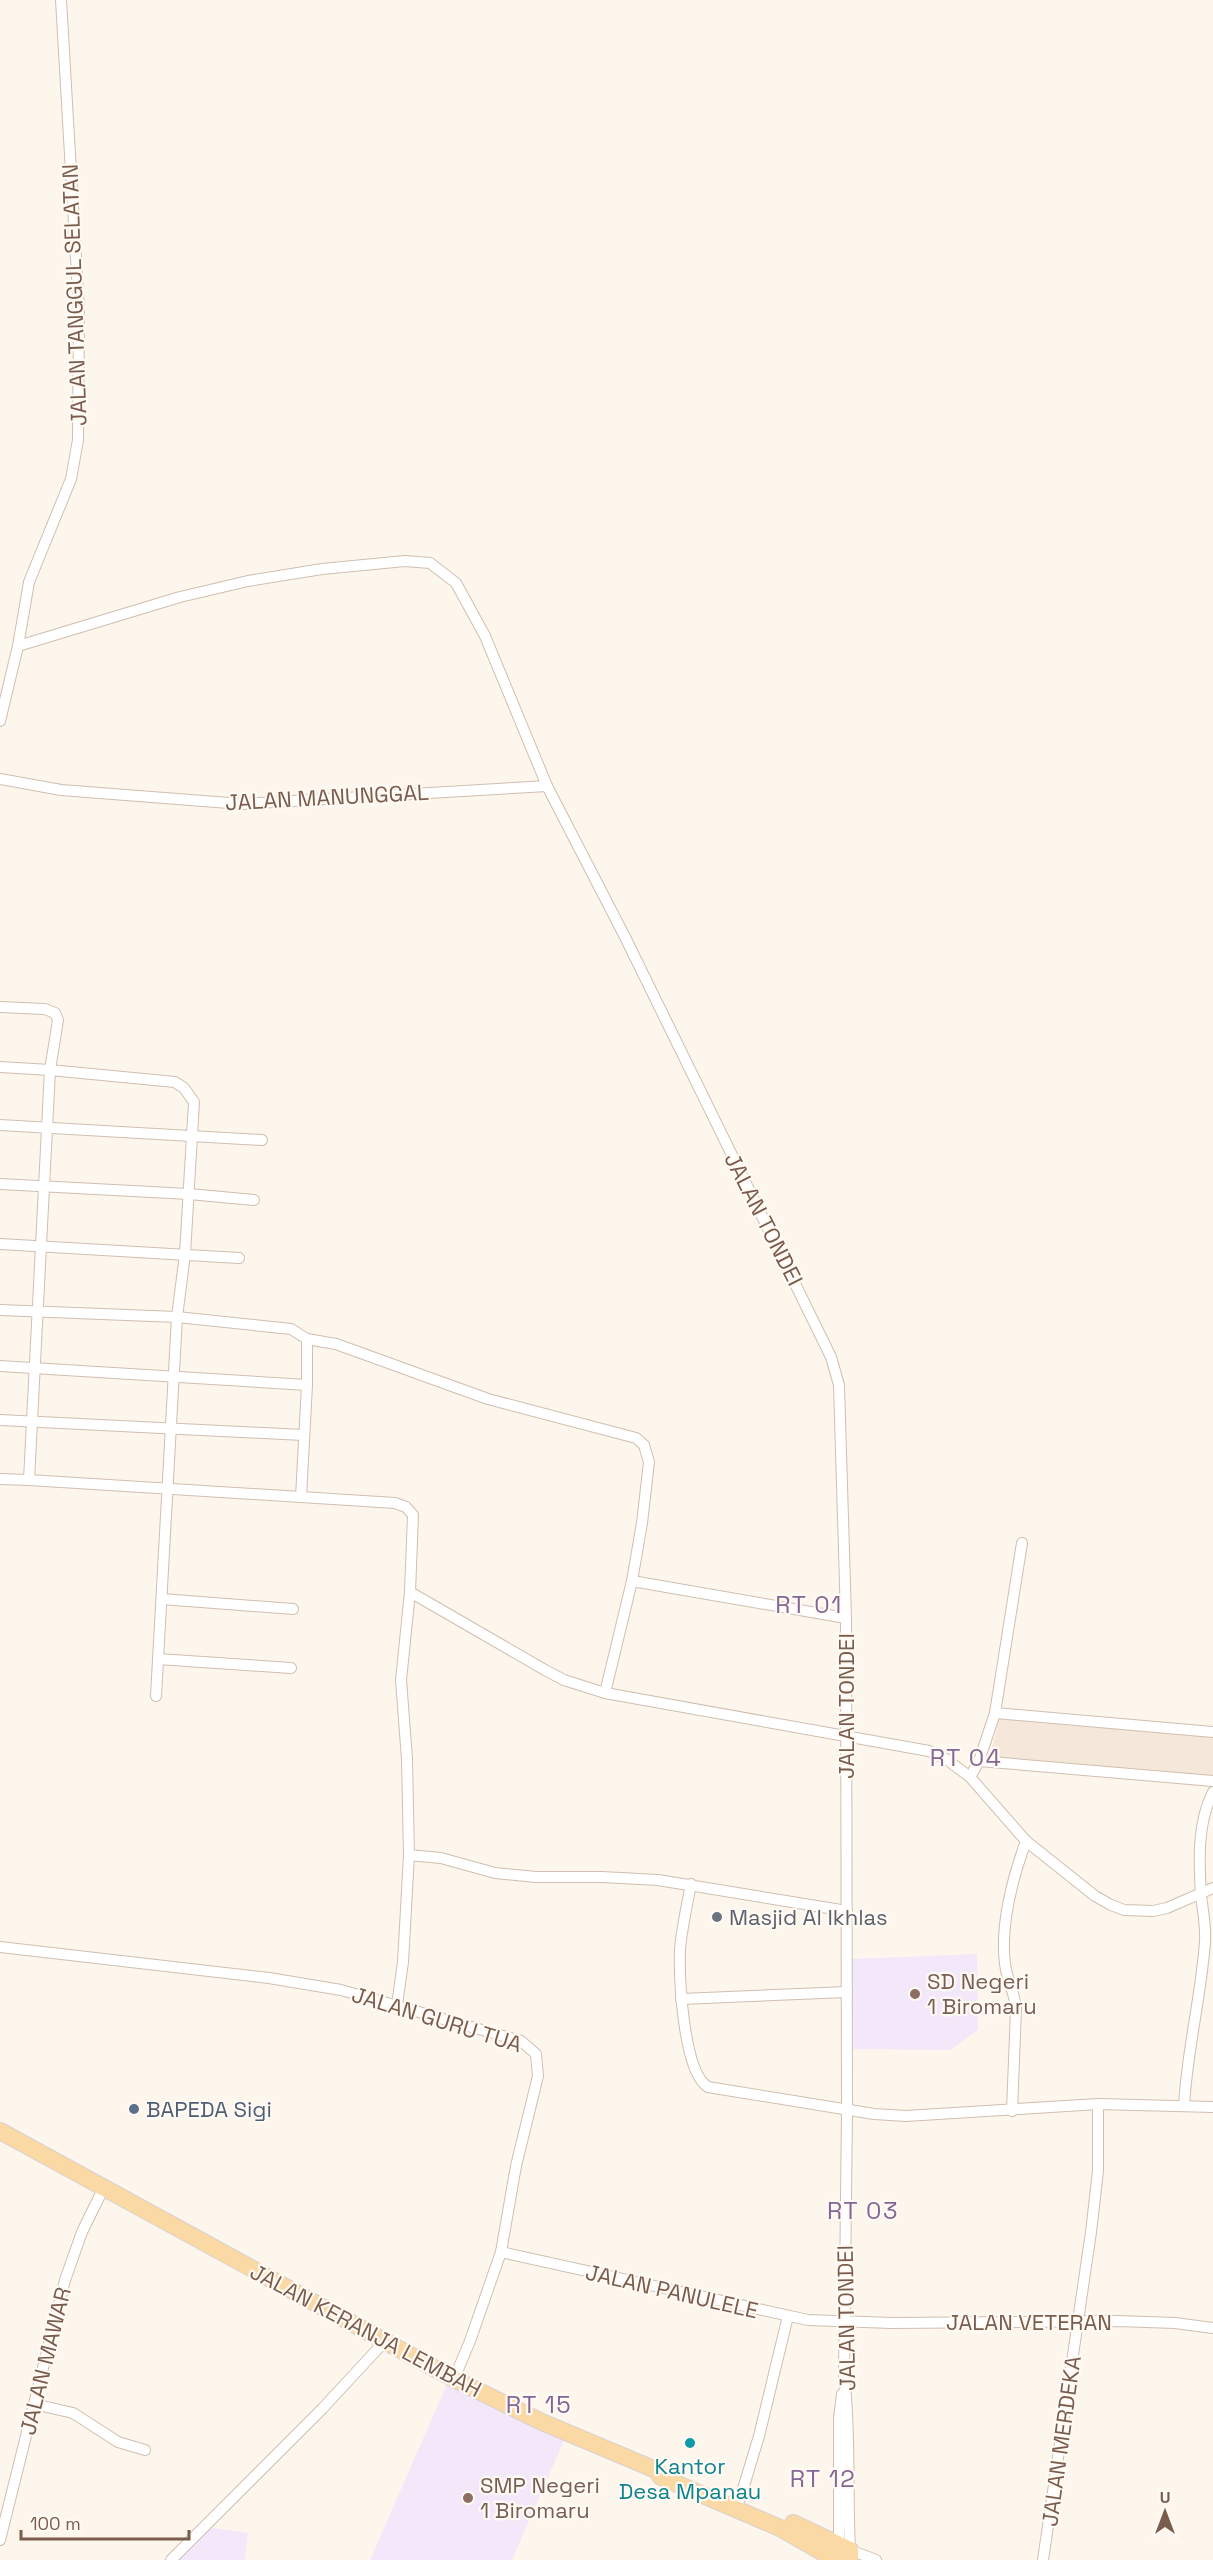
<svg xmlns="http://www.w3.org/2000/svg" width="1213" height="2560" font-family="'Space Grotesk',sans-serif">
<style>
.residential{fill:#f5e8da}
.education{fill:#f3e8fa}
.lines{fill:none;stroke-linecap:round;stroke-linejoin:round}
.minor-casing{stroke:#d1beb0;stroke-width:12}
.primary-casing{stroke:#dad1cd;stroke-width:18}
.minor{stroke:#fff;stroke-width:10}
.primary{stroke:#fbd9a5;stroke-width:16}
.worship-dot{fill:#6b7280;stroke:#fffaf3;stroke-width:2}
.education-dot{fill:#8d6e63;stroke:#fffaf3;stroke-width:2}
.service-dot{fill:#5c6f8a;stroke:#fffaf3;stroke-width:2}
.culture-dot{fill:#0f9aa8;stroke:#fffaf3;stroke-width:2}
.labels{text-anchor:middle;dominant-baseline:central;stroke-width:4.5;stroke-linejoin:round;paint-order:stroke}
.street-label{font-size:22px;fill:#7a5c4d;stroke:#fffaf3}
.worship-label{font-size:22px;fill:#5b616d;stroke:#fffaf3;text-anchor:start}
.education-label{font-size:22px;fill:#785e54;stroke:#fffaf3;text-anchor:start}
.service-label{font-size:22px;fill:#4e5e75;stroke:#fffaf3;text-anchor:start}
.culture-label{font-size:22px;fill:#0d838f;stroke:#fffaf3}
.neighbourhood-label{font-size:24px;letter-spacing:1.5px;fill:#846695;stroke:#fffaf3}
</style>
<rect width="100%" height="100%" fill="#fdf6ec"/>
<path class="residential" d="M999,1719L1213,1737V1778L990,1757Z"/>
<g class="education">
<path d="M977,1954L978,2030L950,2050L853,2049L851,1959Z"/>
<path d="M447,2384L566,2436L512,2560H370Z"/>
<path d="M207,2527L248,2533L245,2560H174Z"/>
</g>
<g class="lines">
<defs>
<g id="minor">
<path d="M18,646L180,597L248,581L322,569L405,561L430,563L456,583L485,636L547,786L625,937L831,1357L839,1385L846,1618L847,2110L844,2375C851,2434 847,2492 850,2550L876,2560"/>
<path d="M0,721L18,646L29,582L71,479L78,440L79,310L61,0"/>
<path d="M0,779L61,790L242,804L547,786"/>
<path d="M0,1007L45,1009L55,1013L58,1020L50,1070L175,1082L184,1088L194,1102L185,1254L177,1317L156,1696"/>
<path d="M0,1067L50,1070L29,1480L301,1497L307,1385V1339"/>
<path d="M0,1125L262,1140"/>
<path d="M0,1184L189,1194L254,1200"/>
<path d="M0,1244L239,1258"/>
<path d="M0,1310L177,1317L291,1329L307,1339L336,1344L488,1399L636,1438L644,1445L649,1462L642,1523L632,1581L605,1693L929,1751L946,1759L970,1777L1026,1841L1095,1896L1111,1905L1124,1910L1153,1911L1167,1908L1213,1888"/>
<path d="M0,1366L307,1385"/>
<path d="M0,1420L303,1435"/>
<path d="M0,1479L29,1480"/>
<path d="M301,1497L395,1503L406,1507L413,1515L410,1592L401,1680L407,1759L409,1855L403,1962L397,2005"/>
<path d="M632,1581L846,1618"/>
<path d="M410,1592L545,1670L564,1680L605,1693"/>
<path d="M162,1599L293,1609"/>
<path d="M158,1659L291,1668"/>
<path d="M995,1713L1213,1732"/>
<path d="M979,1761L1213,1781"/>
<path d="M970,1777L979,1761L995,1713L1022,1543"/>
<path d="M409,1855L441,1858L495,1873L536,1877H602L658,1880L847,1911"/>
<path d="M691,1884C687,1905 682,1927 680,1949C679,1977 683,2072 708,2087L874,2114L906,2116L1098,2104L1213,2107"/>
<path d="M0,1947L269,1978L341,1990L521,2041L536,2054L538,2076L516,2166L501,2252L470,2341L454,2379"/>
<path d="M681,1999L847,1992"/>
<path d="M1184,2106C1187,2050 1201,1997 1205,1942C1206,1927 1203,1911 1201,1896C1199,1863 1197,1822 1213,1792"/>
<path d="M1012,2111L1016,2009C1015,1993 1007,1980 1005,1964C1000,1925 1013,1877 1026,1841"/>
<path d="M501,2252L808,2320L892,2323L1117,2321L1175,2323L1213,2328"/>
<path d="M34,2404L73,2413L118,2442L145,2450"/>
<path d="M740,2499L759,2436L788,2316"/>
<path d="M0,2540L65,2280L82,2232L104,2187"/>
<path d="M839,2545V2418L842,2394"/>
<path d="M171,2560L322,2409L385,2341"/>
<path d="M1043,2560L1091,2232L1098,2171V2104"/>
</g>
<g id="primary">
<path d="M0,2131L454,2379L542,2422L656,2470L661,2477L780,2528L836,2560"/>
<path d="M793,2523L850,2550V2560"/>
</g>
</defs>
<use href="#minor" class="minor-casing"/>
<use href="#primary" class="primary-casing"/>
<use href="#minor" class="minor"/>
<use href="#primary" class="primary"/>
</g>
<circle class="worship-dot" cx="717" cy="1917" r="6"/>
<g class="education-dot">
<circle cx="915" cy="1994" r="6"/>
<circle cx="468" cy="2498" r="6"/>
</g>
<circle class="service-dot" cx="134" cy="2109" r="6"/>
<circle class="culture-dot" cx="690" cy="2443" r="6"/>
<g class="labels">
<g class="street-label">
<text transform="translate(74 295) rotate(-92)">JALAN TANGGUL SELATAN</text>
<text transform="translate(327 797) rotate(-3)">JALAN MANUNGGAL</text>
<text transform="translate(764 1219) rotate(63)">JALAN TONDEI</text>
<text transform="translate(846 1706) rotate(-90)">JALAN TONDEI</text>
<text transform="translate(437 2019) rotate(17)">JALAN GURU TUA</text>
<text transform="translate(672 2291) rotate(13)">JALAN PANULELE</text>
<text transform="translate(846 2318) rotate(-91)">JALAN TONDEI</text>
<text x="1029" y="2322">JALAN VETERAN</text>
<text transform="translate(366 2330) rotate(28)">JALAN KERANJA LEMBAH</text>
<text transform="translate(45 2361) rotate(-76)">JALAN MAWAR</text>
<text transform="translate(1061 2441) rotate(-82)">JALAN MERDEKA</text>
</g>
<g class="worship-label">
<text x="729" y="1917">Masjid Al Ikhlas</text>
</g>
<g class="education-label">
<text x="927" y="1981">SD Negeri<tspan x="927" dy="25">1 Biromaru</tspan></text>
<text x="480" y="2485">SMP Negeri<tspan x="480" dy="25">1 Biromaru</tspan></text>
</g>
<g class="service-label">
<text x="146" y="2109">BAPEDA Sigi</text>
</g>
<g class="culture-label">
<text x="690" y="2466">Kantor<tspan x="690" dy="25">Desa Mpanau</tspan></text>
</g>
<g class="neighbourhood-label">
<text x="809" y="1604">RT 01</text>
<text x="966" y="1757">RT 04</text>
<text x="863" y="2210">RT 03</text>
<text x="539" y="2404">RT 15</text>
<text x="823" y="2478">RT 12</text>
</g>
</g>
<g transform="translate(1165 2512)" stroke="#fffaf3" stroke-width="4.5" paint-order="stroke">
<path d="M0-4.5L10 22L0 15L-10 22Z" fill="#7a5c4d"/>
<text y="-9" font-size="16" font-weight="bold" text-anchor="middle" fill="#7a5c4d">U</text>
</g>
<path d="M21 2530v9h168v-9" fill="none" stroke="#7a5c4d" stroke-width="3"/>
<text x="30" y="2530" font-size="18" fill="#7a5c4d" stroke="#fffaf3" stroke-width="4.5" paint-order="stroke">100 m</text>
</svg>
